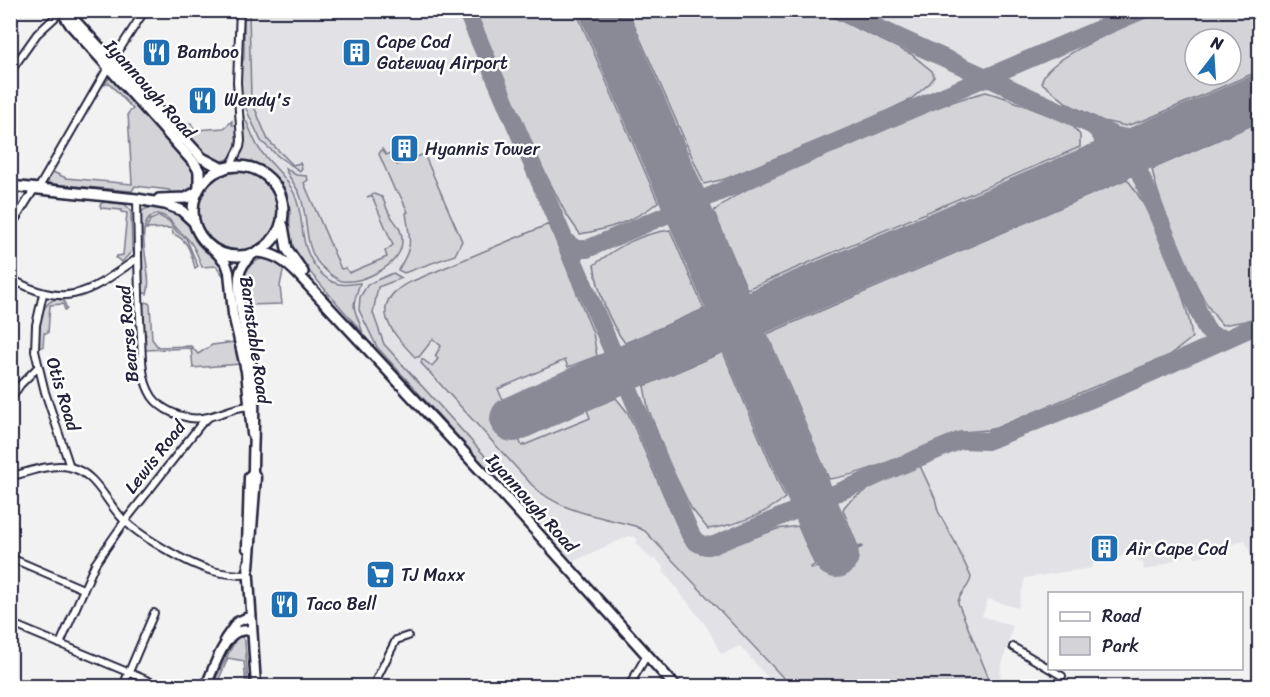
<svg xmlns="http://www.w3.org/2000/svg" width="1270" height="697" font-family="Sriracha,sans-serif">
<style>
.built{fill:#e2e2e6;fill-rule:evenodd}
.green{fill:#d3d3d8;stroke:#7a7a8a;stroke-width:1.5;fill-rule:evenodd}
.lines{fill:none;stroke-linecap:round;stroke-linejoin:round}
.taxiway{stroke:#8a8a97;stroke-width:18}
.runway{stroke:#8a8a97;stroke-width:46}
.street-casing{stroke:#22223b;stroke-width:10}
.secondary-casing{stroke:#22223b;stroke-width:13}
.primary-casing{stroke:#22223b;stroke-width:14}
.street{stroke:#fff;stroke-width:6}
.secondary{stroke:#fff;stroke-width:8}
.primary{stroke:#fff;stroke-width:9}
.labels{text-anchor:middle;dominant-baseline:central;stroke-width:5;stroke-linejoin:round;paint-order:stroke}
.poi-label{font-size:18px;fill:#22223b;stroke:#fff;text-anchor:start}
.street-label{font-size:18px;fill:#22223b;stroke:#fff}
</style>
<rect width="100%" height="100%" fill="#f2f2f3"/>
<filter id="ink" filterUnits="userSpaceOnUse"><feTurbulence type="fractalNoise" baseFrequency=".0167" numOctaves="2"/><feDisplacementMap in="SourceGraphic" scale="12" xChannelSelector="R" yChannelSelector="G"/><feConvolveMatrix kernelMatrix="1 2 1 2 8 2 1 2 1" color-interpolation-filters="sRGB"/></filter>
<g filter="url(#ink)">
<path class="built" d="M244,11H1259V575L1245,540L1195,558L1193,552L1155,568L1144,570L1143,562H1138L1135,553L1094,563L1091,568L1025,578L1018,608L988,599L982,616L1013,626L1000,672L1002,686H775L740,646L721,654L707,627L663,571L665,569L655,558L652,560L636,542L638,540L634,536L631,537L629,536L572,562L361,333L298,254L291,207L283,185L270,170L248,154ZM1195,39H1231V75H1195Z"/>
<g class="green">
<path d="M1164,10L1259,11V71L1147,119L1126,126L1103,121L1068,104L1042,83C1039,59 1142,19 1164,10ZM1195,39H1231V75H1195Z"/>
<path d="M244,11H249L251,99L268,140L293,165L300,163L302,168L300,171L279,157L261,141L247,111L240,93L239,72L244,58Z"/>
<path d="M475,11H576L658,202C635,221 609,229 580,234L566,214L539,161Z"/>
<path d="M628,11H820L911,54L932,71L934,77L930,83L910,100L861,123L725,179L704,184Z"/>
<path d="M110,77L193,169C199,186 188,196 172,194L169,190L135,186L132,191L50,184L48,180L53,172L66,178L132,184L128,113L133,109L109,83L104,85Z"/>
<path d="M986,92L1003,97L1071,124L1080,135V147L747,289L714,212L715,210C750,182 802,165 844,148C890,128 937,104 986,92Z"/>
<path d="M169,106L184,124L191,123L195,130L224,128L232,121V125L237,126C239,190 194,152 178,122C175,116 170,113 169,106Z"/>
<path d="M244,117C250,127 253,140 260,150C271,165 286,175 294,193C307,222 296,244 319,271C332,286 342,286 360,283C350,313 354,305 363,333L295,255C286,236 290,231 290,213C290,182 266,163 238,160L244,146Z"/>
<path d="M1259,122V316L1246,321L1222,325C1201,301 1190,271 1178,243C1168,219 1157,195 1152,169Z"/>
<path d="M382,149L386,155L392,152L397,165L424,154L462,241L455,255L404,273L398,270C414,245 410,241 406,213L408,212L399,193L395,191L379,154Z"/>
<path d="M285,168L296,175L307,176L308,180L304,183L341,269L346,268L349,273L387,257L385,251L393,245L372,196L367,197L374,194L382,197C385,202 386,208 389,213C395,223 403,229 402,242C401,265 363,284 342,281C334,279 326,271 320,265C303,246 309,218 300,195C296,185 288,177 285,168Z"/>
<circle cx="238" cy="211" r="39"/>
<path d="M1127,179C1152,210 1188,298 1192,338L1170,355L996,428C981,433 968,429 955,434C914,449 873,473 829,479L767,334Z"/>
<path d="M103,202L124,204L131,210L132,251L122,262L116,258L117,256L123,255L127,213L121,212V210L101,208L100,205Z"/>
<path d="M151,207C160,208 171,208 179,213C188,219 190,231 195,240C206,258 223,257 226,279L216,266L202,267C195,249 194,243 179,231C171,223 170,216 157,214C129,222 155,274 147,294L142,292L141,215L143,210Z"/>
<path d="M159,216L169,221L177,232L186,238L198,266L195,268C191,253 188,239 173,234L172,228L146,229L150,220Z"/>
<path d="M549,224L593,333L597,356L568,367L565,360L498,389L506,408L499,412L507,430L514,428L522,446L590,418L587,410L616,398L628,413L683,539C689,549 699,554 710,554L777,529L798,526L815,565L811,567L812,569L822,565L821,561L850,548L852,552L862,547V546L858,547L843,510C846,496 906,470 920,466L935,498L938,511L955,542L971,577C970,588 959,592 958,603L992,686H791L645,531L635,526C599,516 559,512 532,485L421,363L422,359L432,366L438,359L435,356L441,346L433,339L419,357H415C392,333 366,305 408,283Z"/>
<path d="M670,230L704,309L625,343C607,319 599,294 594,265C618,246 640,234 670,230Z"/>
<path d="M264,258L271,259L284,266L280,286L282,304L244,305C243,284 238,266 264,258Z"/>
<path d="M393,273L402,278L378,287L373,313L384,344L523,498L519,504L377,347L359,310L360,297L368,284Z"/>
<path d="M57,299L64,301L67,309L65,310L63,304L50,305L48,333H44L43,347L38,348C38,332 38,302 57,299Z"/>
<path d="M146,302L150,304L152,339L158,347L191,346L198,354L212,345L235,342L240,364L193,368L191,348L145,350L144,337L146,335L144,332L142,304Z"/>
<path d="M723,352L785,498C762,516 737,525 708,529L691,508L669,463L648,408L644,386Z"/>
<path d="M237,637H242L245,641L248,686H246L244,661L228,658L216,686H212Z"/>
</g>
<g class="lines">
<g class="taxiway">
<path d="M466,10L691,534C696,544 704,547 714,545L961,440L987,441L995,438L1099,396L1260,324"/>
<path d="M839,10L1113,135L1135,140L1166,137"/>
<path d="M1151,143L1138,155V169L1206,329L1215,337L1228,338"/>
<path d="M1113,160H1126L1138,169"/>
<path d="M1090,169C1104,157 1110,139 1093,126"/>
<path d="M679,188L692,199L705,198"/>
<path d="M695,226C693,213 694,207 705,199"/>
<path d="M565,241L576,249H587L1143,10"/>
<path d="M614,356L624,363L640,362"/>
</g>
<g class="runway">
<path d="M602,10L836,555"/>
<path d="M513,419L621,370L1260,97"/>
</g>
<defs>
<g id="street">
<path d="M112,61L145,10"/>
<path d="M10,72L37,34L62,11"/>
<path d="M230,167L240,147L241,141L237,82L240,10"/>
<path d="M38,189L109,66"/>
<path d="M137,199C138,245 138,291 141,337C142,355 141,375 149,391C156,407 174,415 190,418C209,421 229,408 248,406"/>
<path d="M10,228L35,188"/>
<path d="M10,278C68,311 89,292 138,258"/>
<path d="M43,294L36,325L35,351L45,392L70,467"/>
<path d="M10,400L20,385L38,367"/>
<path d="M10,477C27,472 52,463 69,467C95,472 105,500 121,517C137,535 189,565 213,571C224,574 237,575 249,575"/>
<path d="M11,558L83,589"/>
<path d="M10,623L161,686"/>
<path d="M60,644L95,564L125,521L201,424L208,418"/>
<path d="M1013,647L1062,676"/>
<path d="M123,686L154,613"/>
<path d="M373,686L396,640L408,636"/>
<path d="M629,686L647,655"/>
</g>
<g id="secondary">
<path d="M214,250L226,263L229,272L233,314L246,371L252,434"/>
<path d="M247,548L249,477L253,472"/>
<path d="M248,564L256,686"/>
<path d="M249,568L256,477L253,472C253,439 256,407 253,374C249,342 237,310 239,277C240,268 246,260 253,254"/>
<path d="M225,639L237,622L251,616"/>
<path d="M206,686C212,672 223,638 237,632C242,630 247,630 252,630"/>
</g>
<g id="primary">
<path d="M61,10L71,25L195,164L199,171V187"/>
<path d="M67,16L76,22L202,158L223,169"/>
<circle cx="238" cy="211" r="45"/>
<path d="M10,186L137,199L165,204L181,210L194,222"/>
<path d="M159,199L186,198L197,192"/>
<path d="M283,226L287,249L303,272"/>
<path d="M258,252C276,254 285,261 297,273L498,489L675,686"/>
</g>
</defs>
<use href="#street" class="street-casing"/>
<use href="#secondary" class="secondary-casing"/>
<use href="#primary" class="primary-casing"/>
<use href="#street" class="street"/>
<use href="#secondary" class="secondary"/>
<use href="#primary" class="primary"/>
</g>
</g>
<defs>
<symbol id="restaurant-square" viewBox="-11 -11 22 22"><rect x="-9" y="-9" width="18" height="18" rx="4" fill="#1f6fb2" stroke="#fff"/><path d="M-5-6h1v4h1v-4h1v4h1v-4h1v5L-1.5 .5V6h-2V.5L-5-1ZM5-6V6H3V1.5H1.5Q1.5-4 5-6Z" fill="#fff"/></symbol>
<symbol id="building-square" viewBox="-11 -11 22 22"><rect x="-9" y="-9" width="18" height="18" rx="4" fill="#1f6fb2" stroke="#fff"/><path d="M-4-6H4V6H1V3H-1V6H-4ZM-2.5-4.3h1.7v1.8h-1.7ZM.8-4.3h1.7v1.8H.8ZM-2.5-1h1.7V.8h-1.7ZM.8-1h1.7V.8H.8Z" fill="#fff"/></symbol>
<symbol id="supermarket-square" viewBox="-11 -11 22 22"><rect x="-9" y="-9" width="18" height="18" rx="4" fill="#1f6fb2" stroke="#fff"/><path d="M-6-5.5h2.5l.6 2H6L4.5 2H-2.5L-4.4-4H-6ZM-1.5 3.2a1.3 1.3 0 1 0 .1 0ZM3 3.2a1.3 1.3 0 1 0 .1 0Z" fill="#fff"/></symbol>
</defs>
<g fill-rule="evenodd">
<use href="#restaurant-square" x="140" y="36" width="33" height="33"/>
<use href="#building-square" x="340" y="36" width="33" height="33"/>
<use href="#restaurant-square" x="186" y="84" width="33" height="33"/>
<use href="#building-square" x="388" y="132" width="33" height="33"/>
<use href="#building-square" x="1088" y="532" width="33" height="33"/>
<use href="#supermarket-square" x="364" y="558" width="33" height="33"/>
<use href="#restaurant-square" x="268" y="588" width="33" height="33"/>
</g>
<g class="labels">
<g class="poi-label">
<text x="377" y="42">Cape Cod<tspan x="377" dy="21">Gateway Airport</tspan></text>
<text x="177" y="52">Bamboo</text>
<text x="224" y="100">Wendy's</text>
<text x="425" y="149">Hyannis Tower</text>
<text x="1126" y="549">Air Cape Cod</text>
<text x="401" y="575">TJ Maxx</text>
<text x="306" y="604">Taco Bell</text>
</g>
<g class="street-label">
<text transform="translate(150 89) rotate(48)">Iyannough Road</text>
<text transform="translate(128 334) rotate(-95)">Bearse Road</text>
<text transform="translate(255 340) rotate(82)">Barnstable Road</text>
<text transform="translate(63 394) rotate(73)">Otis Road</text>
<text transform="translate(155 457) rotate(-52)">Lewis Road</text>
<text transform="translate(532 503) rotate(48)">Iyannough Road</text>
</g>
</g>
<rect width="1270" height="697" fill="none" stroke="#fff" stroke-width="36"/>
<rect x="18" y="18" width="1234" height="661" fill="none" stroke="#22223b" stroke-width="2" filter="url(#ink)"/>
<rect x="1048" y="592" width="195" height="78" fill="#ffffff" stroke="#a7a7b1" stroke-width="1.5"/>
<rect x="1060" y="612" width="30" height="9" fill="#ffffff" stroke="#a7a7b1" stroke-width="1.5"/>
<text x="1102" y="622" font-size="18" fill="#22223b">Road</text>
<rect x="1060" y="637" width="30" height="18" fill="#d3d3d8" stroke="#a7a7b1" stroke-width="1.5"/>
<text x="1102" y="652" font-size="18" fill="#22223b">Park</text>
<g transform="translate(1213 57) rotate(17)"><circle r="28" fill="#ffffff" stroke="#a7a7b1" stroke-width="1.5"/>
<path d="M0-4.5L10 22L0 15L-10 22Z" fill="#1f6fb2"/>
<text y="-9" font-size="16" font-weight="bold" text-anchor="middle" fill="#22223b">N</text>
</g>
</svg>
